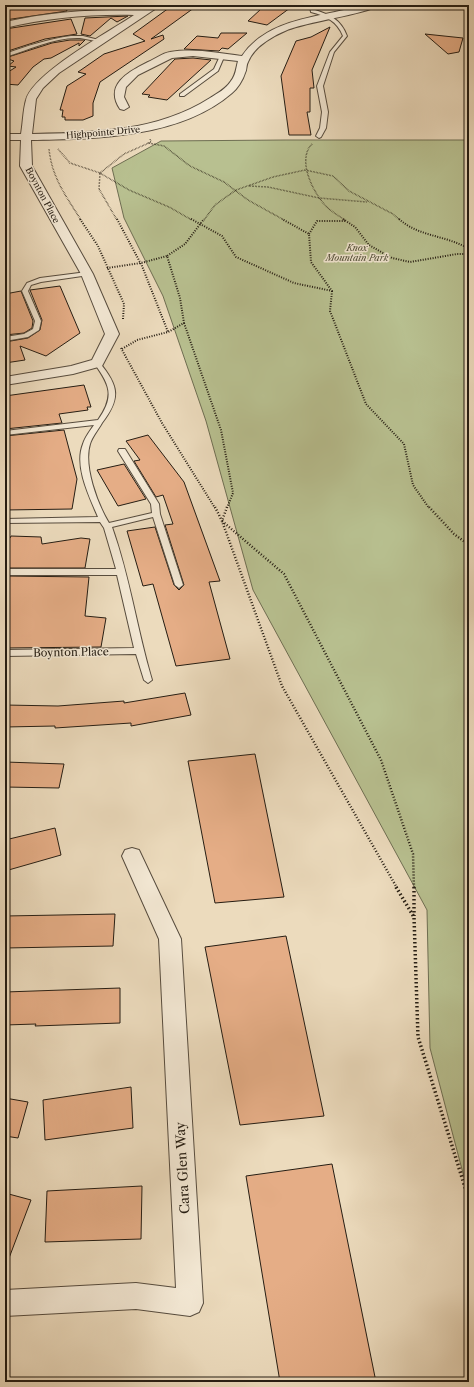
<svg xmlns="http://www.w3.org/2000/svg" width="474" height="1387" font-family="'Libre Caslon Text',serif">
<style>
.green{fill:#b8c090;stroke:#6e6e52}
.building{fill:#e5ad86;stroke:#251d13}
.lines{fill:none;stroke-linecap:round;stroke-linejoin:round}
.lane-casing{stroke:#574c3e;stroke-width:2}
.street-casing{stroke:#574c3e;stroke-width:2}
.path-far3{stroke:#251d13;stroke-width:1.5;stroke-dasharray:0.5 1;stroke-linecap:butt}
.path-far2{stroke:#251d13;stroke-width:2;stroke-dasharray:1 1.5;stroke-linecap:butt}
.path-far1{stroke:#251d13;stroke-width:2.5;stroke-dasharray:1 2;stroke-linecap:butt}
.path{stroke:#251d13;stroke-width:3.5;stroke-dasharray:1.5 2.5;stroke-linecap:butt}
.lane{fill:#f3e8d4;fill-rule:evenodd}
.street{fill:#f3e8d4;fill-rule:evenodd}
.labels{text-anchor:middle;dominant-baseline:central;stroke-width:3;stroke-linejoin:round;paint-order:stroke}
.far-street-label{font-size:9px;fill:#251d13;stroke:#f3e8d4}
.far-park-label{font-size:9px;font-style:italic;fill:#514e38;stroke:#f3e8d4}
.street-label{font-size:11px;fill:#251d13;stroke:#f3e8d4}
.near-street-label{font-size:13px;fill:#251d13;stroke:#f3e8d4}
</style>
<rect width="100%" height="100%" fill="#ecdbbd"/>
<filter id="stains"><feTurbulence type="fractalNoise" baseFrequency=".005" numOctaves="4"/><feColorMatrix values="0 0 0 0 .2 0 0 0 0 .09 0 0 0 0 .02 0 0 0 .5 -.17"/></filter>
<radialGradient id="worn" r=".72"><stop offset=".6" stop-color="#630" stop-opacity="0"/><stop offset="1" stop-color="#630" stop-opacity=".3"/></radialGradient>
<path class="green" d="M285,140H469V1196L430,1048L427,910L253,590L206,421L163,296L124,218L112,168L161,141Z"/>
<g class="building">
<path d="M25,5H65L67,11L5,20V9Z"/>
<path d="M87,5H147L142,8L86,9Z"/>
<path d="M173,5H198L151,39L163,35L164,39L100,82L93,103V116L83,120H65V117H62L63,110H60L67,86L86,74L78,72L104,54L145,41L133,34Z"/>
<path d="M268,5H294L267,25L248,21L261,9H263Z"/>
<path d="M128,16L117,22L111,18L90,36L81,34L85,18Z"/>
<path d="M71,19L77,34L45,39L5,52V29Z"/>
<path d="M330,27L312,70L314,88H310V112H307L311,135H289L281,76L296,41L311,37Z"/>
<path d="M221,33H247L228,49L222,48L219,51L184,49L197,36L218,38Z"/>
<path d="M425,34L463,38L459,52L448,54Z"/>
<path d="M80,40H85L79,46V43L51,58L44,59L33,67L18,85L5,84V74L16,67L8,66L14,61L5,58L52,43L70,40Z"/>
<path d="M193,58L211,60L167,100L148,97L150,95L142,94L175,59Z"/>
<path d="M60,286L80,333L46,356L20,346L25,360L5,363V342L28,338L40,330L42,320L30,290Z"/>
<path d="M21,291L33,321L32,328L24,333L5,335V294Z"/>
<path d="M84,385L91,407H87L88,410L59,414L62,423L5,429V396Z"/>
<path d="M64,430L77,479L72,509L5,510V436Z"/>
<path d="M148,435L184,482L220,581L209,582L230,659L176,666L153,584L143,586L127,531L155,527L174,585L179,590L184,585L165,525L173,524L163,495L156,497L134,461L140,460L126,441Z"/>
<path d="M124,464L146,499L118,506L97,470Z"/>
<path d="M11,536L41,537L42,544L81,538L90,539L85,568H5V538H10Z"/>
<path d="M5,576L89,577L85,616L106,618L101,647L5,648Z"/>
<path d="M185,693L191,715L131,726V723L55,728V726L5,727V705L58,706L124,701V703Z"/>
<path d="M255,754L284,897L215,903L188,761Z"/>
<path d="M5,762L64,764L59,788L5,787Z"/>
<path d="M55,828L61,855L5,871V840Z"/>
<path d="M115,914L113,946L5,948V916Z"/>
<path d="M286,936L324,1116L240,1125L205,947Z"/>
<path d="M120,988V1023L35,1026L36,1024L5,1025V992Z"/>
<path d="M131,1087L133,1128L45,1140L43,1100Z"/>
<path d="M5,1098L28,1102L18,1138L5,1136Z"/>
<path d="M332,1164L376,1382H280L246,1176Z"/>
<path d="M142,1186L141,1239L45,1242L47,1191Z"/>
<path d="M5,1193L31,1200L6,1266H5Z"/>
</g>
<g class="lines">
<defs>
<g id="lane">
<path d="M313,5H319L314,8L315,10C331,15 341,20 347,36L334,52L323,86L328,112L326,128L321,137L319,138L316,136L320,128L322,112L317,86L330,52L343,36C337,21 326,16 311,12L310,7Z"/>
<path d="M71,36H83L103,41L101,42C94,41 87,39 80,38C54,37 29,50 5,57V54C27,46 48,39 71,36Z"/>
<path d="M220,56L224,57L218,71L184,96H180V94L214,69Z"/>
<path d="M87,272L89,273V275L41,282L31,285L28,291L41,321L39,330L28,337L5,341V337L24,334L33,329L35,321L22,291L27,283L40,278Z"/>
<path d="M97,361L99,362C119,386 121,398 102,423C98,430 92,437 90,444C83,466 98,505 109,523L152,513L151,504L118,451L119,449H125L159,504L160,514L183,585L179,588L175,585L153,517L112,527C130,577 137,630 152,680L148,683L144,680L136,654L5,656V650L134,648L117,575H5V569H116L104,528L100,522L5,523V519L98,517C89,496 74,466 83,444C85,437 90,431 94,425L5,435V431L98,420C115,396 110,385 94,363Z"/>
</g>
<g id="street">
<path d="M150,5H161L59,73L43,88L36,99L32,134C92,133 157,132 210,98C218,93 226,89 231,81C236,75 236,68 238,61L193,56L172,58L138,75L126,87L124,97L129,107L124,110L120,109C104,85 128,72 148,62C155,59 163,53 170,52C194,48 218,53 242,56C263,25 301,19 335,12C349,9 363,5 378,5C369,14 303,22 285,31C271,37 254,47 248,62C246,65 247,70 245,73C243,80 237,89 232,93C180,138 96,139 31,140L32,166L93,274L119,334L102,366L73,374L5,385V377L71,366L92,360L105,334L81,274L20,166L21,140H5V134H21C23,123 23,110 26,100C33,73 109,32 134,15C90,14 47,18 5,28V22C50,12 95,9 142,10Z"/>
<path d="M132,848L139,850L181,939L203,1303L199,1312L190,1316L136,1309L5,1316V1290L136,1283L176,1288L159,939L122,856L125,850Z"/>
</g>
</defs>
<use href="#lane" class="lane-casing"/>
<use href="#street" class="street-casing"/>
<g class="path-far3">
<path d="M148,143L164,146L190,166L224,182L248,200L284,220"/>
<path d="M312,144C296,160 314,196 329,209C334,213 339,216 345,220"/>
<path d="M49,149C52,178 66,196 81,220"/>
<path d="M58,149L70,163L100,173L124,154L151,142L150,139"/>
<path d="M100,173L129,190L169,207L192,220"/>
<path d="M100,173L99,189L117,220"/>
<path d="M249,186L268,187L319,198L367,202"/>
<path d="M204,220L215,205L236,190L273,177L305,170L333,176L349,191L393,214L400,220"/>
</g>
<g class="path-far2">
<path d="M80,219L98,246L124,304L123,319"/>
<path d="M117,219L142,266L168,332"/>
<path d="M191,219L222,236L236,257L294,283L332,291L311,262L309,234L282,219"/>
<path d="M343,219L355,227L369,245L392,258L410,262L457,254H469"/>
<path d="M399,219C419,237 446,235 469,249"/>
<path d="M309,234L317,221H345"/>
<path d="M107,268L141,263L167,256"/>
<path d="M332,291L330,311L366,404L404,444L413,485L429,508"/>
<path d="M184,323L221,430L233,493L227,508"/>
<path d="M121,348L162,423L215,508"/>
<path d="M122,349L137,340L168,332L184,323L180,298L167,256L185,244L204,219"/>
</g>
<g class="path-far1">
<path d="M215,507L222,521L282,686L397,888"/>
<path d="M227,507L222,521L284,574L381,760L413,854L414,888"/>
<path d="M429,507L454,534L469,545"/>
</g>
<g class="path">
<path d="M396,887L414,917L418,1037L469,1200"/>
<path d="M414,887V916"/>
</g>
<use href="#lane" class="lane"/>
<use href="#street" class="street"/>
</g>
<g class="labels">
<g class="far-street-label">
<text transform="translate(103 132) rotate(-5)">Highpointe Drive</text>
<text transform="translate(43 195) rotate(62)">Boynton Place</text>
</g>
<g class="far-park-label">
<text x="357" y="247">Knox<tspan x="357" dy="10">Mountain Park</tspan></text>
</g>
<g class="street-label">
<text transform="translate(71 652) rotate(-1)">Boynton Place</text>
</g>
<g class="near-street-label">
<text transform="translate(182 1168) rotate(-93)">Cara Glen Way</text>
</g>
</g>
<rect width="474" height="1387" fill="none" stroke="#ecdbbd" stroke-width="20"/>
<rect x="6" y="6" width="462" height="1375" fill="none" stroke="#251d13" stroke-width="2"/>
<rect x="10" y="10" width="454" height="1367" fill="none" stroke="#251d13"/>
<rect width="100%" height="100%" filter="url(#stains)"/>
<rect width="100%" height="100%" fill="url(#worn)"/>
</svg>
